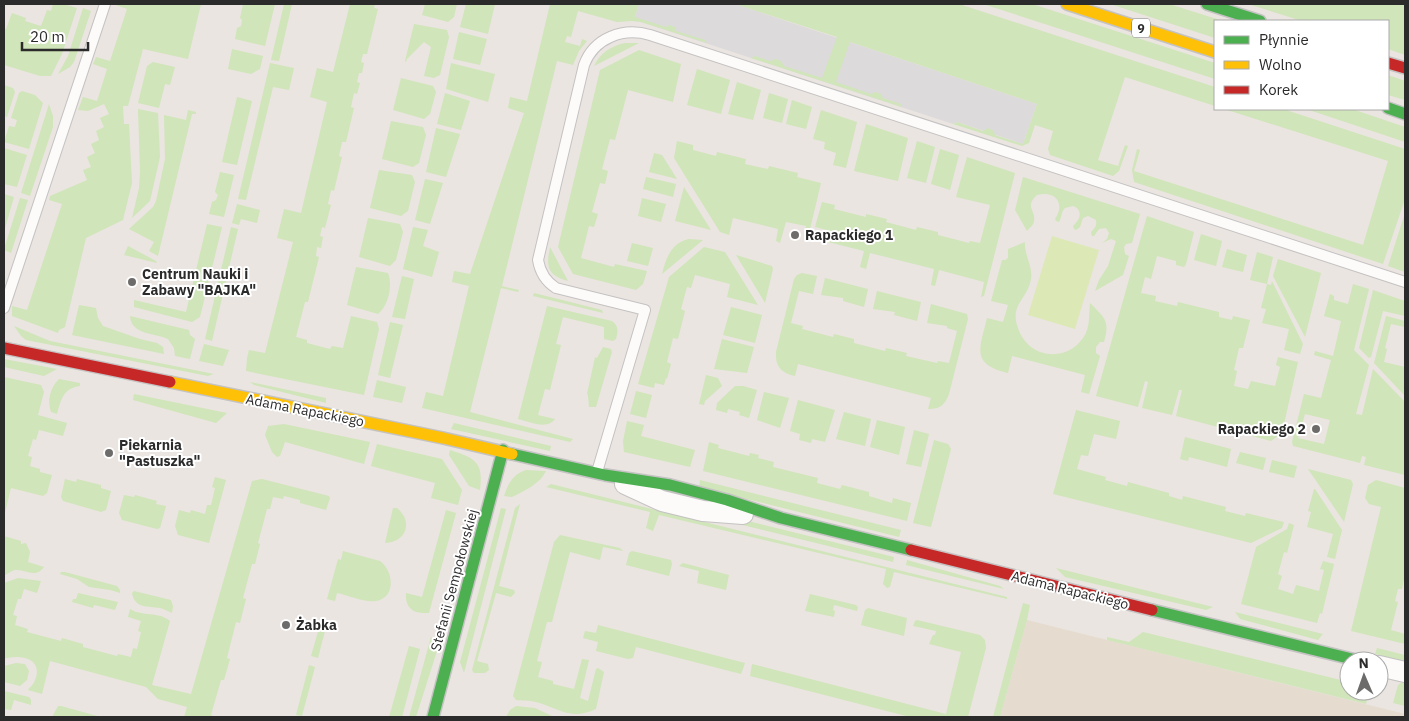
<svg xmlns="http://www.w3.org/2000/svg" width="1409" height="721" font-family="'IBM Plex Sans',sans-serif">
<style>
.industrial{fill:#dddadc}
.education{fill:#e5dccf}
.green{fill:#d0e5b9;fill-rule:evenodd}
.pitch{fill:#dce9b7}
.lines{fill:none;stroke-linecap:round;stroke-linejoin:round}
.lane-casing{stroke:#c4c2c2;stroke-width:12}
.street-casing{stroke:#c4c2c2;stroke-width:22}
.fast-casing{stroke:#c4c2c2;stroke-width:14}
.slow-casing{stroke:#c4c2c2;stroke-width:14}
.jam-casing{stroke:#c4c2c2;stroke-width:14}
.lane{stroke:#fcfbfa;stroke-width:10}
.street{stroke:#fcfbfa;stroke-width:20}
.fast{stroke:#4caf50;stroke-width:11}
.slow{stroke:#ffc107;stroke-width:11}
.jam{stroke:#c62828;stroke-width:11}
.poi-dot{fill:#6e6c6a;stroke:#fff;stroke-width:2}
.labels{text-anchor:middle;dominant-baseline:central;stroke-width:4;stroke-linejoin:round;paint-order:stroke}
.shield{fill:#fff;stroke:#6b6b6b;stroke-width:1}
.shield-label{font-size:12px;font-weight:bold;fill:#2b2b2b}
.poi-label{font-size:14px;font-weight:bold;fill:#2b2b2b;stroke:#fff;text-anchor:start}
.street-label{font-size:14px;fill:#2b2b2b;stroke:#fff}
</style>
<rect width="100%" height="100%" fill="#eae5e0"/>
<path class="industrial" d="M639,4H735L1037,104L1023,144L957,122L953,124L641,22L635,17Z"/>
<path class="education" d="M1027,620L1405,714V717H1000Z"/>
<g class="green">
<path d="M53,4H63L77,8L62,54L51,76H40L4,65V29H6L12,13L26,18L25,21L41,26L47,10L51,11Z"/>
<path d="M113,4H201L188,59L143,49L128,106H123L124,124H129L132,183L123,220L86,238L65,327L59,330L58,333L12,316V306L27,310L62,204L49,200L50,196L87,180L83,170L91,167L87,157L95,153L91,144L99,140L96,131L104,127L100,118L109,114L104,104L88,111L78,110L83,97L97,101L107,69L93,64L96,57L110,61L127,9Z"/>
<path d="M243,4H275L265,46L235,39L237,28L241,26L242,20L240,18Z"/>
<path d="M284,4H292L279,61L271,60Z"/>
<path d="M350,4H375L374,8L378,9L367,54H363L361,62L364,63L362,73H359L357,82L360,83L357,94L354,93L351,107L354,108L346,142H342L339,156L342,157L334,191L331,190L328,204L331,205L325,228L322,227L320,236L323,237L321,248L317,247L316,256L319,257L308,302H305L296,337L307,340V343L330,349L332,346L343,348L351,316L377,322L379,329L364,395L246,371L247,358L249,350L265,353L293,242L277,238L284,209L301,213L327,102L310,97L317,68L333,72Z"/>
<path d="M425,4H457L454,17L448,22L422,15Z"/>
<path d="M466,4H495L488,34L460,27Z"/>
<path d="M550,4H639L635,17L666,27L669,25L675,27L676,31L705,40L707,43L641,22L632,21L617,22L578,11L571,37L567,36L565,42L580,46L582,39L587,41L579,51L573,65L557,61L502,286L519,290L518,292L501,288L470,412L573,439L570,442L422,408L426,392L443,396L469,286L452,282L454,271L470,274L524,113L508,108L510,97L527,101Z"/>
<path d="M735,4H959L1215,87V106L1125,77L1098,160L1118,166L1125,145L1128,146L1119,171L1113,176L1050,155L1048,149L1053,131L1035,125L1029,143L1022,146L953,124L957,122L983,131L988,128L994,131L995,135L1023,144L1037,104L850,42L836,82L871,94L875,92L881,94L883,98L901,104L902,107L751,58L755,56L770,61L776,59L781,61L784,66L822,78L837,37Z"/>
<path d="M983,4H1032L1215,63V79Z"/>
<path d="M1110,4H1169L1223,21H1215V38Z"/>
<path d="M1248,4H1405V55L1388,49V21H1302Z"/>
<path d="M83,8L91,11L74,62L70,67L58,74L68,56Z"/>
<path d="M414,24L447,30L449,37L440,75L434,78L424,76L431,47L424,42L407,59L406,62L405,61Z"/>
<path d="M459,32L487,39L480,65L453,59Z"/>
<path d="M625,43H639L594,66C600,53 611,46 625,43Z"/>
<path d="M232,49L263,56L260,69L251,74L228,69Z"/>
<path d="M639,50L681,64L673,102L628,90L615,140L610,139L602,169L608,171L605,184L600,183L592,212L598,214L594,227L589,226L581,258L614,267L615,264L647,271L643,284L636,290L573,274L558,247L600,70Z"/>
<path d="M153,62L175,67L170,85L165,84L159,108L138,103L147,66Z"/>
<path d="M270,63L294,68L289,90L273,87L246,200L238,199Z"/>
<path d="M451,63L495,74L488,102L446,89Z"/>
<path d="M697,69L730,80L721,114L687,105Z"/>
<path d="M1388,75L1405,81V100L1388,95Z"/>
<path d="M401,78L433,86L436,92L430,114L424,119L393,110Z"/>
<path d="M737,82L761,90L753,120L728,114Z"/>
<path d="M4,85L13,88L15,92L7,117L4,116Z"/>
<path d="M22,91L35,95L43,103L29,149L4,142L9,126L15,127L17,120L11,118L19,93Z"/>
<path d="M445,93L470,101L461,130L437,124Z"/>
<path d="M769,93L788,99L782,123L763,118Z"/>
<path d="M237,97L252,101L237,165L222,162Z"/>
<path d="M792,100L812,107L806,129L786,124Z"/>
<path d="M49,104L53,116V127L30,196L21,193Z"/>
<path d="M138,109L158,113L160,157L150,201L132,218L139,188L140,172Z"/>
<path d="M1224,109H1283L1405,149V199L1383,264L1134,182L1132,170L1137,149L1140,150L1134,171L1363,245L1388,161Z"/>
<path d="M1306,109H1352L1405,127V142Z"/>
<path d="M188,110L196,112V114H192L158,256L149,251L154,242L129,229L153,207L156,201L165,159L164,115L186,120Z"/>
<path d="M821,110L857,122L846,168L833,165L836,153L824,149L825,142L813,139Z"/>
<path d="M391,121L423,127L426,135L419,163L413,167L382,159Z"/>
<path d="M866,124L908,138L898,181L854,171Z"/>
<path d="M436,128L460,134L446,177L426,172Z"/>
<path d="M677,141L693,145V150L716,156L717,152L746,159L745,164L768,169L769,166L798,173L797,177L821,183L810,229H805L806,226L786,222L780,243L776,241L778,229L733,218L729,235L720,232L674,158Z"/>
<path d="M917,141L935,147L926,183L907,178Z"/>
<path d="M4,148L27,155L17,187L4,184Z"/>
<path d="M940,149L959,155L950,190L931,184Z"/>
<path d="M654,153L662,155L677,179L649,172Z"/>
<path d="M967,157L1015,173L984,296L981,297L984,282L939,270L935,286L931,285L934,269L870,253L866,269L860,267L864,251L824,241L827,230L815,227L822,202L835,205L834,209L866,217V214L887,219L886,222L916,230L917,227L938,232V235L969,243L970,241L980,243L990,205L956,197Z"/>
<path d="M379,170L412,175L415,182L408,211L401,216L370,208Z"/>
<path d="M220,172L234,175L224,217L209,214L212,202L216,200L218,195L215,192Z"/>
<path d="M646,177L676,184L673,197L643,189Z"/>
<path d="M1023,177L1140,214L1132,243L1126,244L1124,247L1125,254L1129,256L1123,275L1095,291L1099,280L1108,266L1116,241L1111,239L1102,243L1107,239L1109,233L1106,228L1099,229L1094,236H1092L1091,232C1095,228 1097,226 1096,220L1088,216L1083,218L1080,227L1076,230L1074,229L1073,226C1078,221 1083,215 1077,208L1073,206L1065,208C1061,212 1062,217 1059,222L1056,221L1055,219C1066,203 1055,190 1037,195C1024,207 1036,210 1034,221C1034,225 1029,228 1027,231L1015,210Z"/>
<path d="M425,179L443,183L430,224L415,220Z"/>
<path d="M684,187L711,230L675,221Z"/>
<path d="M4,194L14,197L4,232Z"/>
<path d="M20,198L28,200L11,253L4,250V249Z"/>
<path d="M642,198L666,204L661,222L638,216Z"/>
<path d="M237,204L260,210L257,223L241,219L239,225L232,223Z"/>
<path d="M1405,213V272L1388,266Z"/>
<path d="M1147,216L1194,232L1186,264L1184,267L1176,265V261L1157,256L1151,279L1145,277L1141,293L1156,296L1155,301L1177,306L1178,302L1219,312V317L1232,320L1233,316L1250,320L1243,348H1239L1234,370L1237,371L1234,386L1248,389L1251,381L1275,386L1280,367L1276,365L1278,357L1298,362L1282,433L1271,441L1176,416L1182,390H1179L1172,415L1142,408L1148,382L1145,381L1138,407L1096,396Z"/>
<path d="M368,218L400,224L403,232L396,260L390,266L359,257Z"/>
<path d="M207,224L222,227L200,317L192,322L134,307V300L186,312Z"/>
<path d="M231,227L238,229L212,341L205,339Z"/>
<path d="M413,227L428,230L423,246L439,252L432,277L403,269Z"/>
<path d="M1201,234L1222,241L1216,266L1194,260Z"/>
<path d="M689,239L703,240L662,274C666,258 671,243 689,239Z"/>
<path d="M1025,242C1024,255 1033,266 1031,279C1028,299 1009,304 1018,328C1029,361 1071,363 1086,333C1090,324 1089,312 1090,303C1105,318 1110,321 1104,342H1100L1096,347V353L1100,356L1089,394L1081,392L1085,375L1012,356L1008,373C970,364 980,348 987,318L1003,322L1008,305L991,301L1002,260H1005L1008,258V249Z"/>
<path d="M632,243L653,248L648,266L627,261Z"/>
<path d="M128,246L156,261L157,263L124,255Z"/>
<path d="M550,247L568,281C547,275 546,267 550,247Z"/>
<path d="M704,247L725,252L758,305L727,297L730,284L695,275L691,288L687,287L681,309L685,311L678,339L673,338L667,362L671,364L667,379L666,378L664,385L655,383L654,388L638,384L669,277Z"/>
<path d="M1227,249L1247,255L1243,272L1222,267Z"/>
<path d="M1257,252L1273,257L1267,284L1271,285L1272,281L1303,344L1300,354L1284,350L1289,329L1262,323L1266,309L1261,308L1267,284L1250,280Z"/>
<path d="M736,255L772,266L773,269L765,303Z"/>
<path d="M1278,259L1321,273L1305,337L1273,276Z"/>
<path d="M356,267L388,273C393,286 388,306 378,314L347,305Z"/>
<path d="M802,273L817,276L813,294L799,291L791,323L803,326L802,329L833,337L834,334L854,339V343L885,351L886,348L907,353L906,356L937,363L938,361L949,363L957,331L947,328V326L927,323L931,304L967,314L968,319L949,394C945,405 940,409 928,409L931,398L798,364L795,376C781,373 775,366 776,352L794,279L797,275Z"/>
<path d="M402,276L414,279L405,319L392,317Z"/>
<path d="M825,278L868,289L864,307L843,301V298L821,295Z"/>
<path d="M1353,284L1369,289L1354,350L1369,365L1356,414L1362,415L1373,369L1405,402V475L1364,465L1366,457L1362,456L1360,463L1293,446L1292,442L1304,394L1321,398L1331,360L1314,355L1315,351L1333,356L1341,321L1324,316L1330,294L1334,296V300L1348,304ZM1305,414L1330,420L1324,444L1298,438Z"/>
<path d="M1373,290L1405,301V316L1383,311L1371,357L1369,358L1359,348Z"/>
<path d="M877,291L921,302L917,321L894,315L895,312L873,309Z"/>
<path d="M534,293L602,310L603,313L533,296Z"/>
<path d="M79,305L96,308L98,318L103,326L140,339L157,343L163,347L164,354L72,335Z"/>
<path d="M547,306L612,321C619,326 618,332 616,339L613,341L604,339V327L563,317L556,344L561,345L550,390L545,389L538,415L555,419C547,430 530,422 518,419Z"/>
<path d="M731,307L762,315L755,343L723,335Z"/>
<path d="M130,316L189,330L190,335L195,339L190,359L175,356L174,348L168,339C155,333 131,335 130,316Z"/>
<path d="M1386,316L1405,321V327L1391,324L1385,348L1387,349L1384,362L1405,367V396L1374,363Z"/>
<path d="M390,322L403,325L390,378L378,375Z"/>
<path d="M14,326L50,341L214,374L208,376L26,340L21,336Z"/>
<path d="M722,339L754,347L747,373L714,369Z"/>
<path d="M204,344L229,350L223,366L199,361Z"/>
<path d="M603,347L611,349L612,352L596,407H589L588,395L587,394L595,357L597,358Z"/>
<path d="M4,359L57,369L44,376L4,367Z"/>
<path d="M706,375L718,378L722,386L705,401L704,405L699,404Z"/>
<path d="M4,377L41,385L44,392L38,415L67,423L63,436L39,430L36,440L33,439L28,456L32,457L30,466L40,469V472L52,475L47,493L43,496L11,488L4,517Z"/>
<path d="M59,379L80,383V386C63,388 61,400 57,414L51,412C47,400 50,388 59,379Z"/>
<path d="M377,380L406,387L402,403L373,397Z"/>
<path d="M250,382L326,398V403L254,385Z"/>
<path d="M735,386H743L757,390L749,418L739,415L740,412L728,409L727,413L716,410L717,403Z"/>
<path d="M636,391L652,395L646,418L630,414Z"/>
<path d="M764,392L789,398L780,428L757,420Z"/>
<path d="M134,394L227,413L216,423L133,400Z"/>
<path d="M798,400L835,410L825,442L812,439L811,443L799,440L800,434L790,431Z"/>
<path d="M1076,410L1120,421L1116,439L1094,434L1088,456L1081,455L1077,469L1106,477L1105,480L1127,486L1128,482L1169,493V496L1182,500L1183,496L1226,507L1225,511L1245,516L1246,513L1284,522L1282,528L1251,543L1053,494Z"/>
<path d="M844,412L871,419L865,446L836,439Z"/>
<path d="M877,420L905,427L899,455L870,447Z"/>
<path d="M627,421L644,425L641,436L695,450L690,467L624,452L623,441Z"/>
<path d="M454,423L551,446L550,451L451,429Z"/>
<path d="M284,424L370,442L364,464L285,442L280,456L277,457L272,452L265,435L268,426Z"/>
<path d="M914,430L929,434L921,467L906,464Z"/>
<path d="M1185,437L1231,449L1227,467L1189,457L1188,461L1180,459Z"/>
<path d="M934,440L948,444L951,449L931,527L913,523Z"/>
<path d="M709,442L719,445L718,448L749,456L750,453L759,455L758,458L774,462L773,467L818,478L817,483L840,489L842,485L869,492V496L892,503L893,498L911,503L907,521L703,471Z"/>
<path d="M377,444L442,459L462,490L458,505L431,498L435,483L371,466Z"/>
<path d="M450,450C474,458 484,461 480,490L469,486L449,455Z"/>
<path d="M1240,452L1266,458L1263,470L1236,463Z"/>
<path d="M1272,460L1297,466L1294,478L1269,472Z"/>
<path d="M1308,469L1351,480L1353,484L1344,522Z"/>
<path d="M526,470L546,471C540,484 524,491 512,497L504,496C508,484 513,474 526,470Z"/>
<path d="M215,477L226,480L209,543L178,535L175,526L179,510L190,513L191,510L205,514L207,505H211L215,488L212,487Z"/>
<path d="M65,479L76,482L77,479L101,485V488L111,491L106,510L101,512L63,501L61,497Z"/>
<path d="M262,479L329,496L330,498L326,510L300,503V500L284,496L283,499L273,497L270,509H267L258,543L260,544L255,564H252L243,598L246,599L240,623L236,622L227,658L230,659L224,680H221L211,715L215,717H184L187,707L158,699L146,687L50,661L42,694L28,690C30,687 34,684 35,680C44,658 19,654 4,659V583L18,578L41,581L37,593L24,589L21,599H18L13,615L17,616L15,625L28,629L27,632L61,641L62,638L83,644V647L117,656L118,654L131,657L133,648L137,649L141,632L138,631L141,621L128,617L130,609C143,617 158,611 170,621L152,685L191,694L252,481Z"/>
<path d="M700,480L901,530L899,537L699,487Z"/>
<path d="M1376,480L1405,488V575L1402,589H1398L1395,601L1398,602L1391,630L1405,634V644L1351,631L1381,507L1369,504L1365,498L1368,485Z"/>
<path d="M551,484L1007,597V599L894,572L890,587L887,588L883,584L886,569L659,515L653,531L646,528L650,512L546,487Z"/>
<path d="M1314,489H1315L1342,530L1335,559L1327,557L1333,534L1307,527L1311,512L1308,511Z"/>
<path d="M124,495L134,497L135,495L157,501L156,504L166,506L160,528L157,529L122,520L119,513Z"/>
<path d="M520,504L499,586L514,590L515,593L511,597L496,593L477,661L488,664L489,670L485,673H474L472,670L515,508Z"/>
<path d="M393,508H397C413,521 407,542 385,543Z"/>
<path d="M501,508L506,509L464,673L460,662Z"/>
<path d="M446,510L456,513L429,613C414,614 405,609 406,593L422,597Z"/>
<path d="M718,519L748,521L894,557L893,562Z"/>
<path d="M1289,523L1294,525L1287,553L1284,552L1278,574L1282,576L1278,589L1293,594L1296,585L1319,591L1324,570L1320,569L1323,561L1334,564L1322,614L1320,613L1317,623L1241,604L1256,547L1287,529Z"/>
<path d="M560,535L620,548L623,551L603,547L600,560L570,552L552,622H547L537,661L542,662L538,677L553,681V684L574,689L582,659L589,660L580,698L588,701L596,669L598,668L604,672L596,709C570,721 559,708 536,702C529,700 522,701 516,700L513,696L554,542Z"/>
<path d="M4,536L21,541V544L26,543L30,552L28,562L44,567C35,579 26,569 15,570C11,571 7,574 4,576Z"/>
<path d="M343,551L380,561C394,571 396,598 376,601C366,603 347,595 337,593L335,601L327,599L338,559L341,560Z"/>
<path d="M632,551L671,560L672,564L669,576L626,565L629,553Z"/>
<path d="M907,560L1000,586L1004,589L906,565Z"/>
<path d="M683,563L729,575L726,590L697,583L699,571L679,566Z"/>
<path d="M1056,568L1213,607L1206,610L1065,577Z"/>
<path d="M61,572H65L117,586L120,590V593L110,590L89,587L77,579L60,574Z"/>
<path d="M134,591L171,600L173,606L172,613C168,611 164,609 160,608C148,606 135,609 132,593Z"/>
<path d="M78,593L118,602L115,610L94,605L93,608L72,602L73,599H76Z"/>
<path d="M810,594L856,605L858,607L857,611L834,605L833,610L835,611L834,617L805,611Z"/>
<path d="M1023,603L1030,605L1027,620L1000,717H993Z"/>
<path d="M868,608L907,618L904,636L861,625L865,610Z"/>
<path d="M1235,612L1323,634L1318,640L1240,619Z"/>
<path d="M917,620L980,635L985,640L986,648L968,717H910L750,676L752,664L946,714L961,652L929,644L933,635H935L936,631L913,626L915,621Z"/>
<path d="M321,621L327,623L318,658L311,656Z"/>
<path d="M598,625L745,663L741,674L636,647L633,658L628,659L596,651L598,642L583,638L585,631L596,633Z"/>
<path d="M1143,632L1349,682V691H1369L1366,704L1107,640V637L1129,642Z"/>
<path d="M431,637L437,645V651L416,717H409Z"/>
<path d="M409,646L420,649L402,717H389Z"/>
<path d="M1377,648L1405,655V662L1375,654Z"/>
<path d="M16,663L25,664L29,671L27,680L20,686L4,682V666Z"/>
<path d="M309,665L315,667L302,716L296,715Z"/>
<path d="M1401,683H1405V706L1393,703L1398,685Z"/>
<path d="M4,691L29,697L31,700V705L14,700L11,710L4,709Z"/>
<path d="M58,706H61L101,717H52Z"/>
<path d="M516,706L535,708L554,717H506L510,710Z"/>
</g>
<path class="pitch" d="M1052,236L1099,250L1075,329L1028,315Z"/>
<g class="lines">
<defs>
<g id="lane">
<path d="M4,308L105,4"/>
<path d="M597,472L645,310L556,288C545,281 540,272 538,260L584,65C594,38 623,27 650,35L1405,282"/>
</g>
<g id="street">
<path d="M625,484L662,501L703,511L743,514"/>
<path d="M1379,666L1405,672"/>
</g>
<g id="fast">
<path d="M1207,4L1260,21"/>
<path d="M1388,108L1405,114"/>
<path d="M512,454L605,475L670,485L727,500L781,518L911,550"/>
<path d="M1152,610L1360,661"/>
<path d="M433,717L503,450"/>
</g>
<g id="slow">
<path d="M1067,4L1215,52"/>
<path d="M170,382L443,438L512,454"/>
</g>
<g id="jam">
<path d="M1388,63L1405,68"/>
<path d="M4,348L170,382"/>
<path d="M911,550L1152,610"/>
</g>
</defs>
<use href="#lane" class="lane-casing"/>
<use href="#street" class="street-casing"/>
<use href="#fast" class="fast-casing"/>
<use href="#slow" class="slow-casing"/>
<use href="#jam" class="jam-casing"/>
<use href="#lane" class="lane"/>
<use href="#street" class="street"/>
<use href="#fast" class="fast"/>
<use href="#slow" class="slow"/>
<use href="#jam" class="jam"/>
</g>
<g class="poi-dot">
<circle cx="795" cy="235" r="5"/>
<circle cx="132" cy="282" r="5"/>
<circle cx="1316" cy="429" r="5"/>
<circle cx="109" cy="453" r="5"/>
<circle cx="286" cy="625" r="5"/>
</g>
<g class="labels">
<rect class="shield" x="1132" y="18.5" width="18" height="19" rx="4"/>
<g class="shield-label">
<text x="1141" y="28">9</text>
</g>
<g class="poi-label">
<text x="805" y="235">Rapackiego 1</text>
<text x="142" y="274">Centrum Nauki i<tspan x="142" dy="16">Zabawy "BAJKA"</tspan></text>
<text x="1306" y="429" text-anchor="end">Rapackiego 2</text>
<text x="119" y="445">Piekarnia<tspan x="119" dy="16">"Pastuszka"</tspan></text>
<text x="296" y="625">Żabka</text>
</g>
<g class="street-label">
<text transform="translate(305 410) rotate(11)">Adama Rapackiego</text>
<text transform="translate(454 580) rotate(-75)">Stefanii Sempołowskiej</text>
<text transform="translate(1070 590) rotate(14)">Adama Rapackiego</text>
</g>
</g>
<rect width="1409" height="721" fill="none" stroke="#2b2b2b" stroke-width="10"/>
<rect x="1214" y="20" width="175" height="90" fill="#ffffff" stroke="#aaaaaa"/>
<rect x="1224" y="36" width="25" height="8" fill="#4caf50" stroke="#aaaaaa"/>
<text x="1259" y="45" font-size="15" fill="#2b2b2b">Płynnie</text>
<rect x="1224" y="61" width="25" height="8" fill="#ffc107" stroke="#aaaaaa"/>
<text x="1259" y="70" font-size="15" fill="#2b2b2b">Wolno</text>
<rect x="1224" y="86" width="25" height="8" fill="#c62828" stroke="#aaaaaa"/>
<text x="1259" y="95" font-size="15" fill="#2b2b2b">Korek</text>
<g transform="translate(1364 676) rotate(358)"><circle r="24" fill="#ffffff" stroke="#aaaaaa"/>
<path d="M0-4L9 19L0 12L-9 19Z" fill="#6e6c6a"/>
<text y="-8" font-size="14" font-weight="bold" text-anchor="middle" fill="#2b2b2b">N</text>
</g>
<path d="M22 42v8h66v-8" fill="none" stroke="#2b2b2b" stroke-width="2.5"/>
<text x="30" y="42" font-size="15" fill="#2b2b2b" stroke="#ffffff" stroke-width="4" paint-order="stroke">20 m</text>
</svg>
